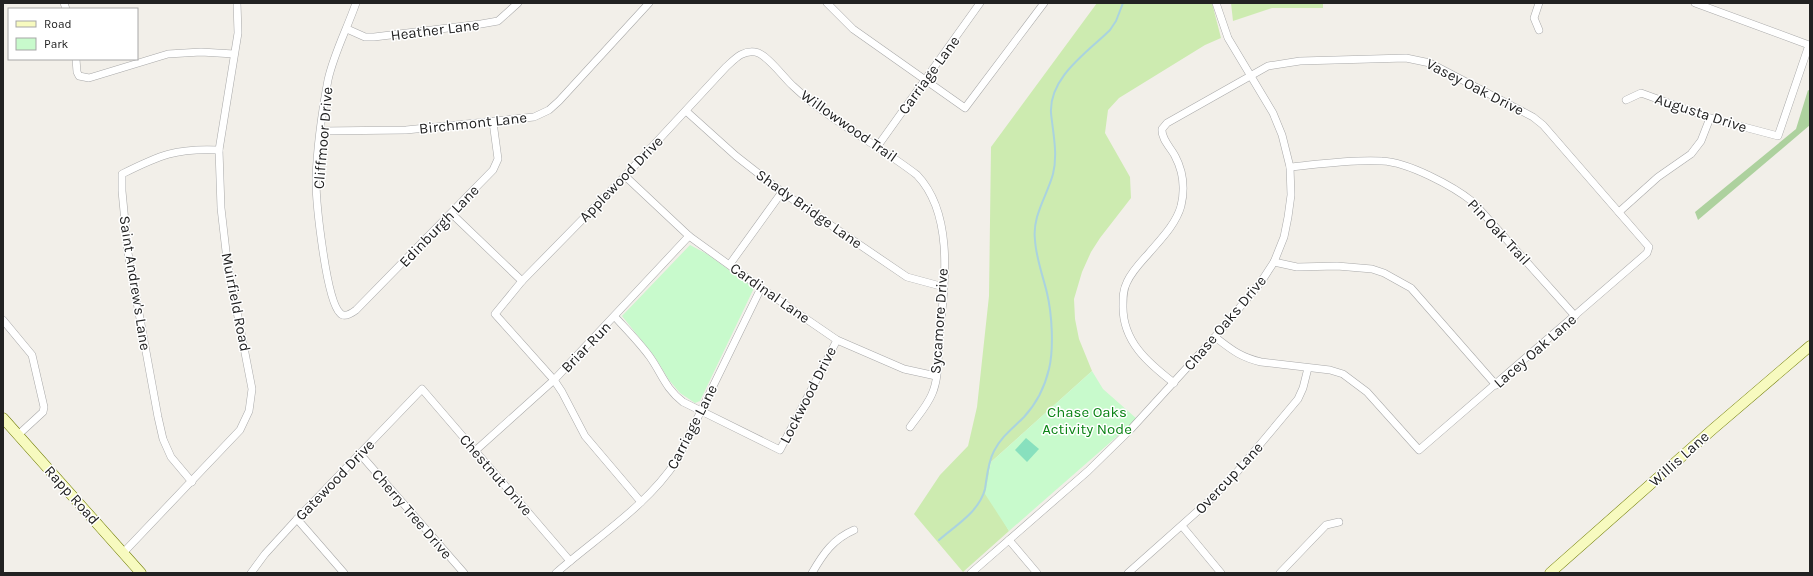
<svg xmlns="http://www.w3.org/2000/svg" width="1813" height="576" font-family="Karla,sans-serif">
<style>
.grass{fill:#cdebb0}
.forest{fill:#add19e}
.park{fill:#c8facc}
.pitch{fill:#88e0be}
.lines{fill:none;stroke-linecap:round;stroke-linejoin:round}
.stream{stroke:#aad3df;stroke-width:2}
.street-casing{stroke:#a9a9a9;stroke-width:8}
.secondary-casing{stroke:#707d05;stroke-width:11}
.street{stroke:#fff;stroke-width:7}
.secondary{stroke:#f7fabf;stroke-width:10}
.labels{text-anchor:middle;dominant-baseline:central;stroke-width:3;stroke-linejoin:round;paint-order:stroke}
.street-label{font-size:15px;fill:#222;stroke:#fff}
.park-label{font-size:15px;fill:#0c8416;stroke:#fff}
</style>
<rect width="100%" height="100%" fill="#f2efe9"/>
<g class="grass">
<path d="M1097,3H1212L1221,38L1205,45L1119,98L1108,110L1105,133L1130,177L1131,198L1100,238L1091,252L1082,272L1074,299L1075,319L1079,339L1092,371L991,462L989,473L1003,520L1009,531L963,572L914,514L940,475L968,446L977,407L989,296L991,147Z"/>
<path d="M1231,3H1323V8H1272L1233,21Z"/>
</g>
<path class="forest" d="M1808,90L1810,91V125L1698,220L1695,212L1796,129Z"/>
<g class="park">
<path d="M690,245L707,254L754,288L700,401L695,403L680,393L669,380L655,357L622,316Z"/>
<path d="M1092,371L1103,389L1137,419L1009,531L985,494L991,462Z"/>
</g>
<path class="pitch" d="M1026,438L1039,449L1027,462L1015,450Z"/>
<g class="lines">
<path class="stream" d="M939,540C956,525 979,512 985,489C987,476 988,462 994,451C1001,437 1013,428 1024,417C1036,404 1045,386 1049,369C1054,348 1052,314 1047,293C1043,276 1036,258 1035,240C1032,216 1047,196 1053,174C1058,154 1053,133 1051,113C1049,77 1088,52 1110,30L1116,21L1123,3"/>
<defs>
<g id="street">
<path d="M64,3L66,9"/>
<path d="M356,3C347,29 334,53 328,80C322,112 317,147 316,180C316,202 326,300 340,313C344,318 352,313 356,310L493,170L498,159L493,122"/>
<path d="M827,3L853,29L965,108L1044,3"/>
<path d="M1539,3L1534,18L1539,30"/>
<path d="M347,29L365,37H374L481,24L498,21L518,3"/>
<path d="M76,59L77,72L79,76L89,78L168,54L201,52L234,54"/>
<path d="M1626,100L1641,93L1710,118L1778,136L1809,45L1695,3"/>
<path d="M686,111L736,156L782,192L907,277L944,287"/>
<path d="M321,131L406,130L534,117L549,110L559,101L649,3"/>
<path d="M877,147L980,3"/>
<path d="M1290,167C1320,164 1353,159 1382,161C1408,162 1453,186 1473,202L1575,316"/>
<path d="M625,176L689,236L761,288L837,340L904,369L936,376"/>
<path d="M1619,212L1658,177L1691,154L1701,141L1710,118"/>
<path d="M452,214L522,281"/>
<path d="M1274,262L1297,267L1337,266L1372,269L1384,273L1411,288L1496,385"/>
<path d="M730,264L782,192"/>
<path d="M615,317C627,330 640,343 650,357C662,374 665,388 683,402L780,450L837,340"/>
<path d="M3,320L32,355L44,407L43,412L18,435"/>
<path d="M1174,383C1148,363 1122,341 1123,305C1123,297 1123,290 1127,282C1132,271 1141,262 1149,253C1161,239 1176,224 1181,206C1185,189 1183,171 1175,156C1171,148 1161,139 1162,129L1167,123L1268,66L1300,61L1406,58L1430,63L1533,117L1543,125L1649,247L1647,253L1419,450L1367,392L1343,374L1330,370L1261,362C1240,357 1232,350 1215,337"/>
<path d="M475,451L554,380L689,236"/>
<path d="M360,454L464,573"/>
<path d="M192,482L171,457L163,439L158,417L128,253L122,191V174C160,155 176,148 219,150"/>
<path d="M641,502L585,436L562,392L554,380L495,314L522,281L625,176L726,67C734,60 742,50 755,52C766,53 784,78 793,86C830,121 877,144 917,175C956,216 944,289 939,340C938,357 939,378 932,394C927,406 917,417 910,427"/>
<path d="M297,519L344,573"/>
<path d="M1182,526L1221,573"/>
<path d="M1009,540L1037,573"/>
<path d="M123,553L240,430L249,411L252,389L227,260L221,208L219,150L238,33L237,3"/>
<path d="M251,573L265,554L297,519L422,389L570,561"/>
<path d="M556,573C597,537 647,506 677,460L761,288"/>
<path d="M812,573C823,554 833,539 854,530"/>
<path d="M971,573L1088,471L1131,429L1215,337L1261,282L1274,262L1284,237L1288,217L1291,195L1290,167L1282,135L1273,113L1228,38L1216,3"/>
<path d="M1128,573L1209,501L1237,472L1298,399L1303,388L1308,368"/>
<path d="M1280,573L1326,525L1339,522"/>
</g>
<g id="secondary">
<path d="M3,418L141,573"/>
<path d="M1550,573L1713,429L1810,346"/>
</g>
</defs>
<use href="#street" class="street-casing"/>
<use href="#secondary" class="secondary-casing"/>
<use href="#street" class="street"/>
<use href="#secondary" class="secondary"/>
</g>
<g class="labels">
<g class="street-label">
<text transform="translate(435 30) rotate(-7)">Heather Lane</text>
<text transform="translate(929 75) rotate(-54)">Carriage Lane</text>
<text transform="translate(1475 87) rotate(27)">Vasey Oak Drive</text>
<text transform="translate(1701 113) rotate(18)">Augusta Drive</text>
<text transform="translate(473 123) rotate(-6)">Birchmont Lane</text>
<text transform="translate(849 126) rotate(35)">Willowwood Trail</text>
<text transform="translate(323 138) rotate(-85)">Cliffmoor Drive</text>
<text transform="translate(621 179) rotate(-46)">Applewood Drive</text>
<text transform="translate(809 209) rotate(35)">Shady Bridge Lane</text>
<text transform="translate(439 226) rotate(-46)">Edinburgh Lane</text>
<text transform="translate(1499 232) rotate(47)">Pin Oak Trail</text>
<text transform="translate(135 283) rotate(81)">Saint Andrew's Lane</text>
<text transform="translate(770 293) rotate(35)">Cardinal Lane</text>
<text transform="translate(236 302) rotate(79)">Muirfield Road</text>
<text transform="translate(939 321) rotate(-86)">Sycamore Drive</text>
<text transform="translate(1225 323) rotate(-50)">Chase Oaks Drive</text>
<text transform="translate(586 347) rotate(-46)">Briar Run</text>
<text transform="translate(1535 351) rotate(-41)">Lacey Oak Lane</text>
<text transform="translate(808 395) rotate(-63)">Lockwood Drive</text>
<text transform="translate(692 427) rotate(-63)">Carriage Lane</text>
<text transform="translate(1679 459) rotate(-42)">Willis Lane</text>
<text transform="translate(496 475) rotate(49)">Chestnut Drive</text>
<text transform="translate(1229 478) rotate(-47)">Overcup Lane</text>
<text transform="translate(335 480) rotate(-46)">Gatewood Drive</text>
<text transform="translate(72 495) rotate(48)">Rapp Road</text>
<text transform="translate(412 514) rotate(49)">Cherry Tree Drive</text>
</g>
<g class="park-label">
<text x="1087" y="412">Chase Oaks<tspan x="1087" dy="17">Activity Node</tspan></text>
</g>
</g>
<rect width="1813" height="576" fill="none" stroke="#222222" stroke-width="8"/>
<rect x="8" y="8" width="130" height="52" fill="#ffffff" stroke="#a7a7a7"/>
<rect x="16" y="21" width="20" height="6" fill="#f7fabf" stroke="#a7a7a7"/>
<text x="44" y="28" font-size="12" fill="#222222">Road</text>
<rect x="16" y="38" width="20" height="12" fill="#c8facc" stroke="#a7a7a7"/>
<text x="44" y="48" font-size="12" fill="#222222">Park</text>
</svg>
